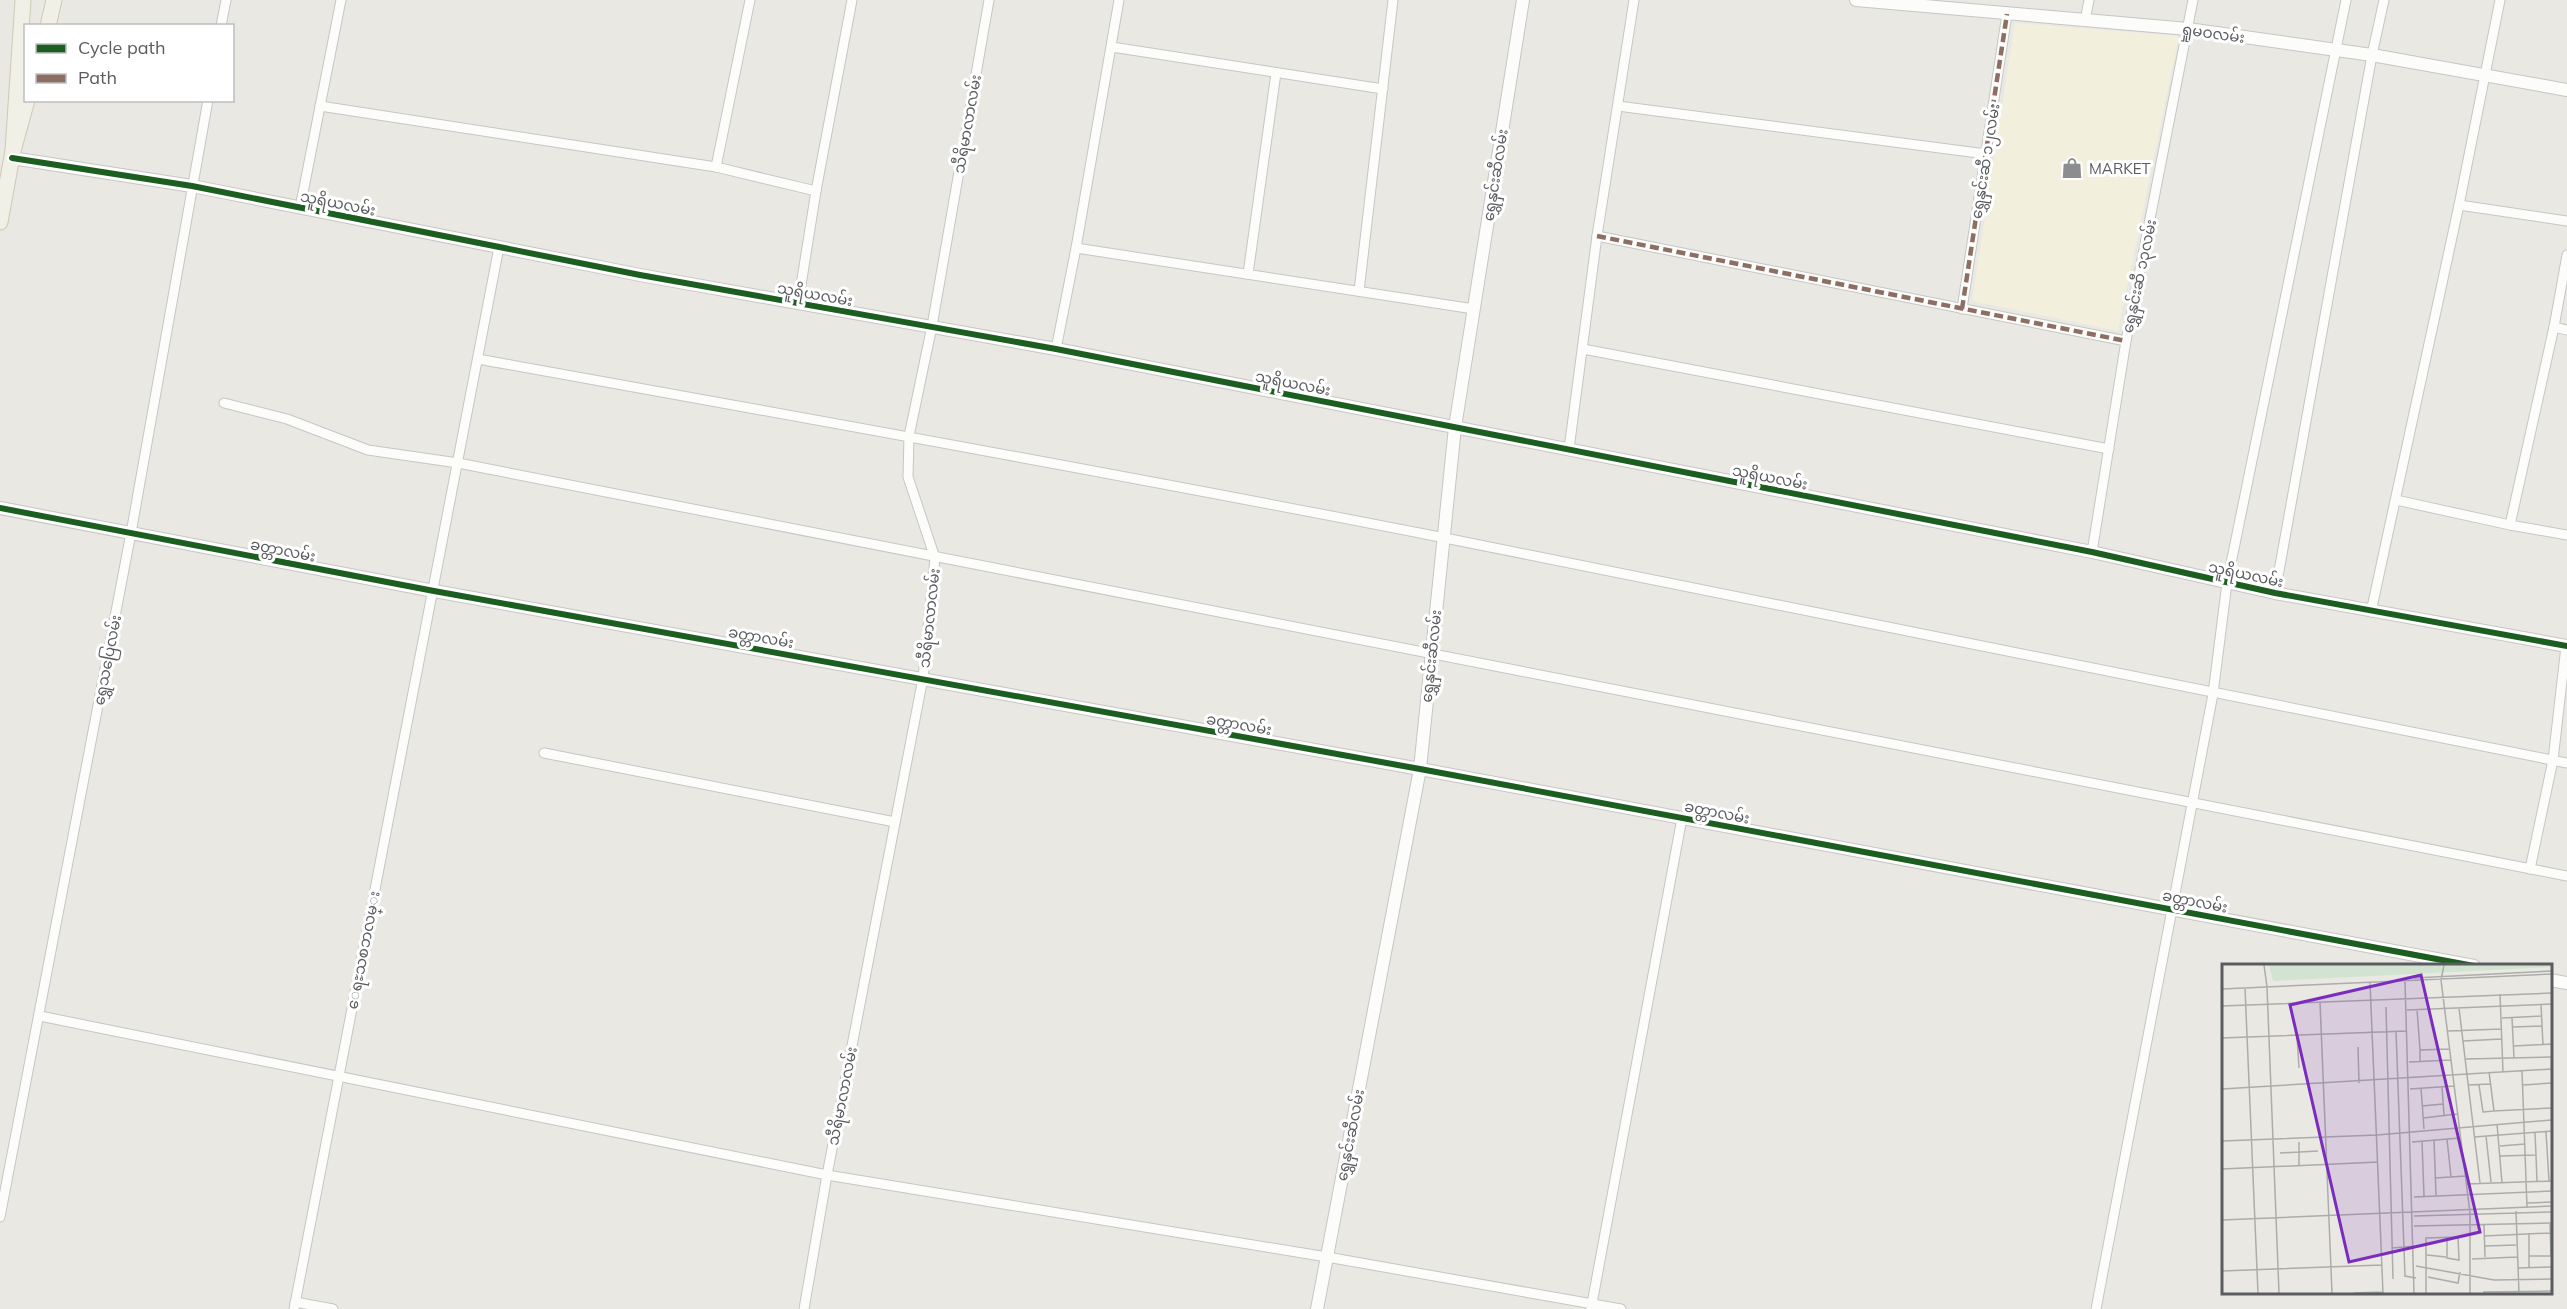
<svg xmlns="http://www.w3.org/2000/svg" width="2567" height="1309" font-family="Mulish,'Noto Sans Myanmar',sans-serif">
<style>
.commercial{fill:#f2efdd}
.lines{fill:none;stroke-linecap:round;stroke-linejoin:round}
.minor-casing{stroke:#c6c6c5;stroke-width:11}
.tertiary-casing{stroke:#c6c6c5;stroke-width:14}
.primary-casing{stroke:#cec9b4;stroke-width:17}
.minor{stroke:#fcfcfb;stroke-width:9}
.tertiary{stroke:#fcfcfb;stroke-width:12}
.primary{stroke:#f1f0e6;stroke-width:15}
.quiet{stroke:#8d6e63;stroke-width:4.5;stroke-dasharray:9 4.5;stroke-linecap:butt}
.cycleway-casing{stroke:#fff;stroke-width:10}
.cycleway{stroke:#1b5e20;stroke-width:6}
.labels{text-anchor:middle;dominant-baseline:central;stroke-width:6;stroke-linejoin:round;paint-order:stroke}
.street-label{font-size:15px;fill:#5a5c60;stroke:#fff}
.poi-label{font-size:15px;fill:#5a5c60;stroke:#fff;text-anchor:start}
.inset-road{fill:none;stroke:#acacab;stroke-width:1.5}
.view{fill:#7b2cbf;fill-opacity:0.15;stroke:#7b2cbf;stroke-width:3}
.inset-edge{fill:none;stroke:#5a5c60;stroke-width:3}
</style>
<rect width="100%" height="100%" fill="#e9e8e3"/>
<path class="commercial" d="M2015,23L2179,36L2118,331L1972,301Z"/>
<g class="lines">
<defs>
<g id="minor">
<path d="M750,0L716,167L816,191"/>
<path d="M2085,21L2089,0"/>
<path d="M221,26L226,0"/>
<path d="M1112,47L1383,89"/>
<path d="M320,106L716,167"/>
<path d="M1618,106L1986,154"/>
<path d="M2459,205L2567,221"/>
<path d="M300,208L341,0"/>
<path d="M1597,236L2126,341"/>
<path d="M1076,248L1474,309"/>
<path d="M2567,255L2554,327L2510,525L2567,535"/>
<path d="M1248,274L1276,73"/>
<path d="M1359,291L1393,0"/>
<path d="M798,304L816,191L852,0"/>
<path d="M1962,309L2007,14"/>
<path d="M2554,327L2567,330"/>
<path d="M1056,349L1076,248L1119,0"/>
<path d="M1583,349L2109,449"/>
<path d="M478,359C800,417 1123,475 1445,538C1819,612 2193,690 2567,763"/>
<path d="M224,403L287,419L368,450L458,463L2567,876"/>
<path d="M1569,449L1597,236L1634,0"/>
<path d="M2396,500L2510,525"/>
<path d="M2092,552L2126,341L2193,0"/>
<path d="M2275,593L2372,55L2384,0"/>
<path d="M2371,612L2459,205L2500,0"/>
<path d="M544,753L895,822"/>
<path d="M2530,869L2553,760L2566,646"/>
<path d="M40,1016L827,1175L1327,1257L1621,1309"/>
<path d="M0,1217L131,533L208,100"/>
<path d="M295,1302L333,1309"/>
<path d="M294,1309L499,247"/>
<path d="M804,1309L827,1175L923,678L935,558L908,477L909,436L932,326L989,0"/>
<path d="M1591,1309L1682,818"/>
<path d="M2096,1309L2213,694L2227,583L2346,0"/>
</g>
<g id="tertiary">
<path d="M1856,0L2188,29L2372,55L2567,90"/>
<path d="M12,158L192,186L640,275L1056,349L2092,552L2275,593L2567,646"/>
<path d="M0,508L434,591L1420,769L2474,966"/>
<path d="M2550,980L2567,983"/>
<path d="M1317,1309L1420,769L1455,427L1523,0"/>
</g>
<g id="primary">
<path d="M48,26L54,0"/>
<path d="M13,151L23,0"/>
<path d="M0,222L13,151L27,100"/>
</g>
</defs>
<use href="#minor" class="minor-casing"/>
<use href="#tertiary" class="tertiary-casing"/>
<use href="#primary" class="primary-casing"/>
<use href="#minor" class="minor"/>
<use href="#tertiary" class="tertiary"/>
<use href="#primary" class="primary"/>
<g class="quiet">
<path d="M1597,236L2126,341"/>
<path d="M1962,309L2007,14"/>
</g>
<defs>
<g id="cycleway">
<path d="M12,158L192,186L640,275L1056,349L2092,552L2275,593L2567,646"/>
<path d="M0,508L434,591L1420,769L2474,966"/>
</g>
</defs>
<use href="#cycleway" class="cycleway-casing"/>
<use href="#cycleway" class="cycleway"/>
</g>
<defs>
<symbol id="shop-bare" viewBox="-9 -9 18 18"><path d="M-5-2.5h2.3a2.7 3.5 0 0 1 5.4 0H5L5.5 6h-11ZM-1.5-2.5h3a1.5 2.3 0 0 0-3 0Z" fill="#8c8d8e" stroke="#fff" stroke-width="2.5" paint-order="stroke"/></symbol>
</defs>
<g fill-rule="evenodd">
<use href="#shop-bare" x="2057" y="153" width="30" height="30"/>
</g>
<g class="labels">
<g class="street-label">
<text transform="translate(2213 33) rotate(8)">ရှုမဝလမ်း</text>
<text transform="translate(967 124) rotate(-80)">သီရိမာလာလမ်း</text>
<text transform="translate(1985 161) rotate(-81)">ရွှေနှင်းဆီ ၁၂လမ်း</text>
<text transform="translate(1495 175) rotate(-81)">ရွှေနှင်းဆီလမ်း</text>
<text transform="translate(338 203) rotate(11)">သူရိယလမ်း</text>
<text transform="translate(2139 276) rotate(-78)">ရွှေနှင်းဆီ ၁၃လမ်း</text>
<text transform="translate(815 294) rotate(10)">သူရိယလမ်း</text>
<text transform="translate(1293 383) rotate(11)">သူရိယလမ်း</text>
<text transform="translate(1770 477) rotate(11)">သူရိယလမ်း</text>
<text transform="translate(283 550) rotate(11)">ခတ္တာလမ်း</text>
<text transform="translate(2246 574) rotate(12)">သူရိယလမ်း</text>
<text transform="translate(929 618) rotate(-84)">သီရိမာလာလမ်း</text>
<text transform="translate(761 637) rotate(10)">ခတ္တာလမ်း</text>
<text transform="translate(1431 656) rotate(-84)">ရွှေနှင်းဆီလမ်း</text>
<text transform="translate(107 660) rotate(-79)">ရွှေသပြေလမ်း</text>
<text transform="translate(1239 724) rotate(10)">ခတ္တာလမ်း</text>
<text transform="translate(1717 812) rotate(11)">ခတ္တာလမ်း</text>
<text transform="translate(2195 901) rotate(11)">ခတ္တာလမ်း</text>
<text transform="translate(363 950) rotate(-79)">ေရႊသစၥာလမ္း</text>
<text transform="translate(842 1096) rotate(-79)">သီရိမာလာလမ်း</text>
<text transform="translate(1350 1135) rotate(-79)">ရွှေနှင်းဆီလမ်း</text>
</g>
<g class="poi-label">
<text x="2089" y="168">MARKET</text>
</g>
</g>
<g transform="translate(2222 964)">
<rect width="330" height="330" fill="#e9e8e3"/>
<path d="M47,1H330V3L51,17Z" fill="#d2e4d1"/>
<path class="inset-road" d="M42,1L45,23M222,1L219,16L248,249V329M192,14L330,7M183,18L192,329M148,19L161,329M45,23L57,329M23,24L36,329M0,25L330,10M278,30L281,108M98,38L110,329M319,41L321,81M0,42L330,29M164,43L171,315M237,44L258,219M195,45L198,86M185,46L330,40M280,54L320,52M290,54L292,94M291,63L320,62M174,67L183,312L194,314M226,67L279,65M75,71L77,104M0,74L185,67M241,77L279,75M292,82L330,80M136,83L137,119M244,95L330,93M198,97V86L228,85M187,98L229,96M300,107L305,243M267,108L272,147L330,144M246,121L268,120M257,121L261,148L272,147M301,121L330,119M220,123L222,151M199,124L202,165M0,125L330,105M188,125L232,122M200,142L221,140M201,154L235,150M275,160L280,219M324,168L327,217M264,172L269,218M252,173L330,167M225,175L229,213M212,176L214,231M0,177L155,171L330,156M200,177L202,232M77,178V201M190,178L238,174M278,182L303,180M58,189L96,187M314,191L315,218M278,192L314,191L313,169M0,205L156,198M213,214L244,212M245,220L330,217M192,233L330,227M305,239L330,238M294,247L297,329M192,252L330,248M0,256L330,242M328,259L329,292M262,261L263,293M192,262L330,259M307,269V304M262,272L328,269M263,282L294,281M170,284L193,282M205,291L224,293M307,292H329M250,295L295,293M194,302L272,316L330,315M296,304L330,303M0,307L160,301M206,313L236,319L238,308M261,328L330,327M132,329L161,328M204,329V274L236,273L237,296L225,294V274"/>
<path class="view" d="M199,11L258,268L127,298L68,41Z"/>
<rect width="330" height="330" class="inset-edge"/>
</g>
<rect x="24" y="24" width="210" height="78" fill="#ffffff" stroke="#bdbebf" stroke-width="1.5"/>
<rect x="36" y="44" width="30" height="9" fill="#1b5e20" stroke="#bdbebf" stroke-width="1.5"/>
<text x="78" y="54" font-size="18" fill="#5a5c60">Cycle path</text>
<rect x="36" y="74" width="30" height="9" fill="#8d6e63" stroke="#bdbebf" stroke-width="1.5"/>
<text x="78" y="84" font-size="18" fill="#5a5c60">Path</text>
</svg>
